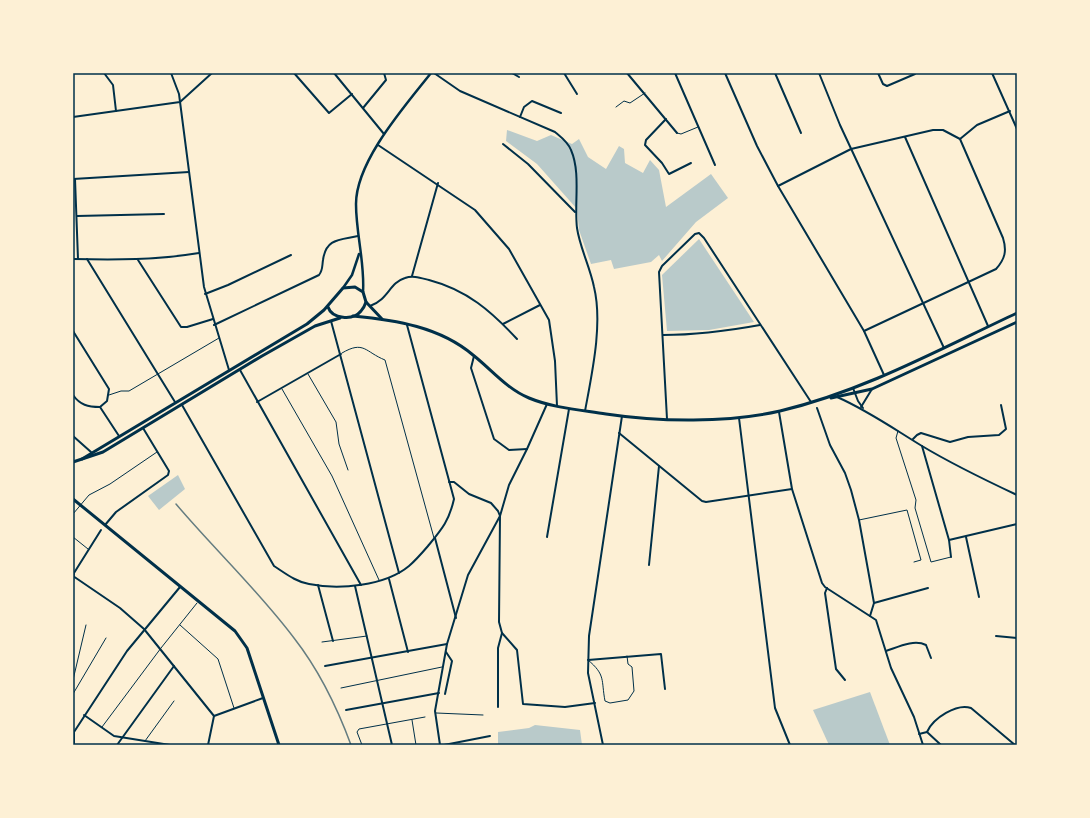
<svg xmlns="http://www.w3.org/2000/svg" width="1090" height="818" font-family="'DM Sans',sans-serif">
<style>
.green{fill:#b9caca}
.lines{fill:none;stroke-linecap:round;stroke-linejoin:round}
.service{stroke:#003049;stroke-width:1}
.minor{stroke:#003049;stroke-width:2}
.tertiary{stroke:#003049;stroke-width:2.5}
.secondary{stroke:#003049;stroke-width:3}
.rail{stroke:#657d81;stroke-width:1.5}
.neatline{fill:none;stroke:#003049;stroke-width:1.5}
</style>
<rect width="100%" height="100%" fill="#fdf0d5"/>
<g class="green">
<path d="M507,130L537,141L551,135L572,144L579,139L588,157L606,169L619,146L624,149L625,163L643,173L650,160L659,170L666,207L711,174L728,198L696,222L662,261L659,255L651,262L614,269L611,260L591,264L579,230L577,209L537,164L506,141Z"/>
<path d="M699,239L754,322L709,330L667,331L662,275Z"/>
<path d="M178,475L185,489L159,510L148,496Z"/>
<path d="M870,692L890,745H829L813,710Z"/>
<path d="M535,725L580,730L582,745H498V732L529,728Z"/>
</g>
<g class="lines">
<g class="service">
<path d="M616,107L624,101L630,103L645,93"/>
<path d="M677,133L681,134L698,127"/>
<path d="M342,353C364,340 365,352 385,360L434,538"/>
<path d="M308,374L336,422L339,444L348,470"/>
<path d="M282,389L332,476L379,580"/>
<path d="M109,395L121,391H129L219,338"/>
<path d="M898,431L896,438L916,500L915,508L931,562L951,557"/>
<path d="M73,514L89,495L110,484L157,452"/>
<path d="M859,520L907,510L921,560L914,562"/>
<path d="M73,537L88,549"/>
<path d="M180,625L218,659L234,708"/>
<path d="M322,642L367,636"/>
<path d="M588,660C606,675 601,680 605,701L610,703L628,700L634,691L632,667L628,664L627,656"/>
<path d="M73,680L86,625"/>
<path d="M341,688L442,667"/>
<path d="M73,694L106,638"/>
<path d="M436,713L483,715"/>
<path d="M412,720L416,745"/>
<path d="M102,727L161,648L197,603"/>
<path d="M145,741L174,701"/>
<path d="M362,745L357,732L359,729L425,717"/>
</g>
<g class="minor">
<path d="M104,73L113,85L116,111"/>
<path d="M171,73L179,94L204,287L229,370"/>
<path d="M294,73L329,113L352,94"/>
<path d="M334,73L384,134"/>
<path d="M434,73L460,91L555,132C561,137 568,142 571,150C581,173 574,203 577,228C580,248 590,267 594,287C603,324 592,373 585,411"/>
<path d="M512,73L519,77"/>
<path d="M564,73L577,94"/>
<path d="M627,73L677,133"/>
<path d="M675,73L715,165"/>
<path d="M725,73L757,146L778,186L864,331L884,375"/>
<path d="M766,73H809"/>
<path d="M775,73L801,133"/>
<path d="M819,73L840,125L944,348"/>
<path d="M878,73L883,84L887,86L915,74"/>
<path d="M992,73L1017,129"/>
<path d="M363,108L386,80L384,73"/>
<path d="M73,117L180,102L212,73"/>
<path d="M520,117L524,107L532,101L561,113"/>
<path d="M666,119L646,140L645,145L662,163L669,174L691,163"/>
<path d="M905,137L988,326"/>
<path d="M960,139L977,125L1010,111"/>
<path d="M503,144L528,164L575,212"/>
<path d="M378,145L475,210L509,249L549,320L555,361L557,406"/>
<path d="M73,179L189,172"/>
<path d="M75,179L78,259"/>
<path d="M778,186L851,149L933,130H943L960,139L1003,238C1007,251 1005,259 996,269L864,331"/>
<path d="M77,216L164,214"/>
<path d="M73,259C115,260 157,260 199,253"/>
<path d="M87,259L175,402"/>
<path d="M138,260L181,327H187L213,319"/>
<path d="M412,276L438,183"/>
<path d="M205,294L228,285L291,255"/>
<path d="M370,306C389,299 389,283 405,278C413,275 421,278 429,280C467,290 491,311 517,339"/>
<path d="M331,321L399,573"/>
<path d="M503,324L540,305"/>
<path d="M214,325L319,275C323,270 322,266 323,260C326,238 340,240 358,236"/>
<path d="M73,331L109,389L107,401L100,407"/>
<path d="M663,335C696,335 727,331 760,325"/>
<path d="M474,356L471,368L494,439L509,450L527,449"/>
<path d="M240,370L361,585"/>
<path d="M853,388L858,401L863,408"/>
<path d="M73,395C80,405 88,407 100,407"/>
<path d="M837,397C867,410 894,429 922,446C952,464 985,480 1017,495"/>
<path d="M257,402L341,354"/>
<path d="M182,405L274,566C285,573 296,582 309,584C339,590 385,586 409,566C416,560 422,553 428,546C442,529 449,521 454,499L407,325"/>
<path d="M100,407L119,436"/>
<path d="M861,407L872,389"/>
<path d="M817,408L830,445L845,473L851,490L859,520L874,603L870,616"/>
<path d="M779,412L792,489L822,583L825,587L876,620L891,668L914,717L923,745"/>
<path d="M739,418L775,708L790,745"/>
<path d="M667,419L659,272L662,266L695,234L699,233L704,238L811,402"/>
<path d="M619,433L702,501L706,502L792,489"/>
<path d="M73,436L91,452"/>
<path d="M913,439L917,435L921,433L950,442L968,437L999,435L1006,429L1001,405"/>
<path d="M922,446L949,540L951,557"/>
<path d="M449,482H454L469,494L491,503L498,511L500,516L499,622L502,633L517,650L523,704L565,707L595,703"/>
<path d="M105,525L116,512L168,475L169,471L143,428"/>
<path d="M547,537L569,409"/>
<path d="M966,537L979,597"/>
<path d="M435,538L456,618"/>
<path d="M949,540L1017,524"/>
<path d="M649,565L659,466"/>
<path d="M73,576L120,608L144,629L214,716"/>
<path d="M389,579L408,652"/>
<path d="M73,582L74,573L101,530"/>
<path d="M318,585L333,641"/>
<path d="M355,586L392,745"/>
<path d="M827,588L825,593L836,669L845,680"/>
<path d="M874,603L928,588"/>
<path d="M996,636L1017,638"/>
<path d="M886,651C898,647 914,639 926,645L931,658"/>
<path d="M588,660L661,654L665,689"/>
<path d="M325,666L447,644"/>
<path d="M445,694L452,661L446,652"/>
<path d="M498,707V648L502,633"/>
<path d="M346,710L439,693"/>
<path d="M84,715L114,736L170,745"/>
<path d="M74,732L127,651L180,587"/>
<path d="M74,732V745"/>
<path d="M927,732C933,718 957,703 971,708L1015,745"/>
<path d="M919,734L927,732L941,745"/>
<path d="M117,745L174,666"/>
<path d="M208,745L214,716L263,698"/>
<path d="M440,745L435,711L447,644L468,575L500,516L509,485L527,449L547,404"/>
<path d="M444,745L490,736"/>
<path d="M603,745L588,673L589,636L622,416"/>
<path d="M697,745H710"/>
</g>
<g class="tertiary">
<path d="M343,288L352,275L359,254"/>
<path d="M363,292C365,263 356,234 356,204C356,161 405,106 431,73"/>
</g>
<g class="secondary">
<path d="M366,302L382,319"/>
<path d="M353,316C396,320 440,327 473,355C492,370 507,389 529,398C553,408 581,410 606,414C659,422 728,423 780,411C864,391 940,349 1017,313"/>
<path d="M831,398L872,389L1017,322"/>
<path d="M82,459L307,324L324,310L343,288L355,287L363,292L366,302C365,305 363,309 361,311C353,321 332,319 328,307"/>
<path d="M73,462L103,452L262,356L315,326L340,318"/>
<path d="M73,499L235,631L247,648L279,745"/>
</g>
<path class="rail" d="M176,504C214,549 258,590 294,638C319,670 337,707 351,745"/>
</g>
<rect width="1090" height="818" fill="none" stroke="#fdf0d5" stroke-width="148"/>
<rect x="74" y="74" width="942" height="670" class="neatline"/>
</svg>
